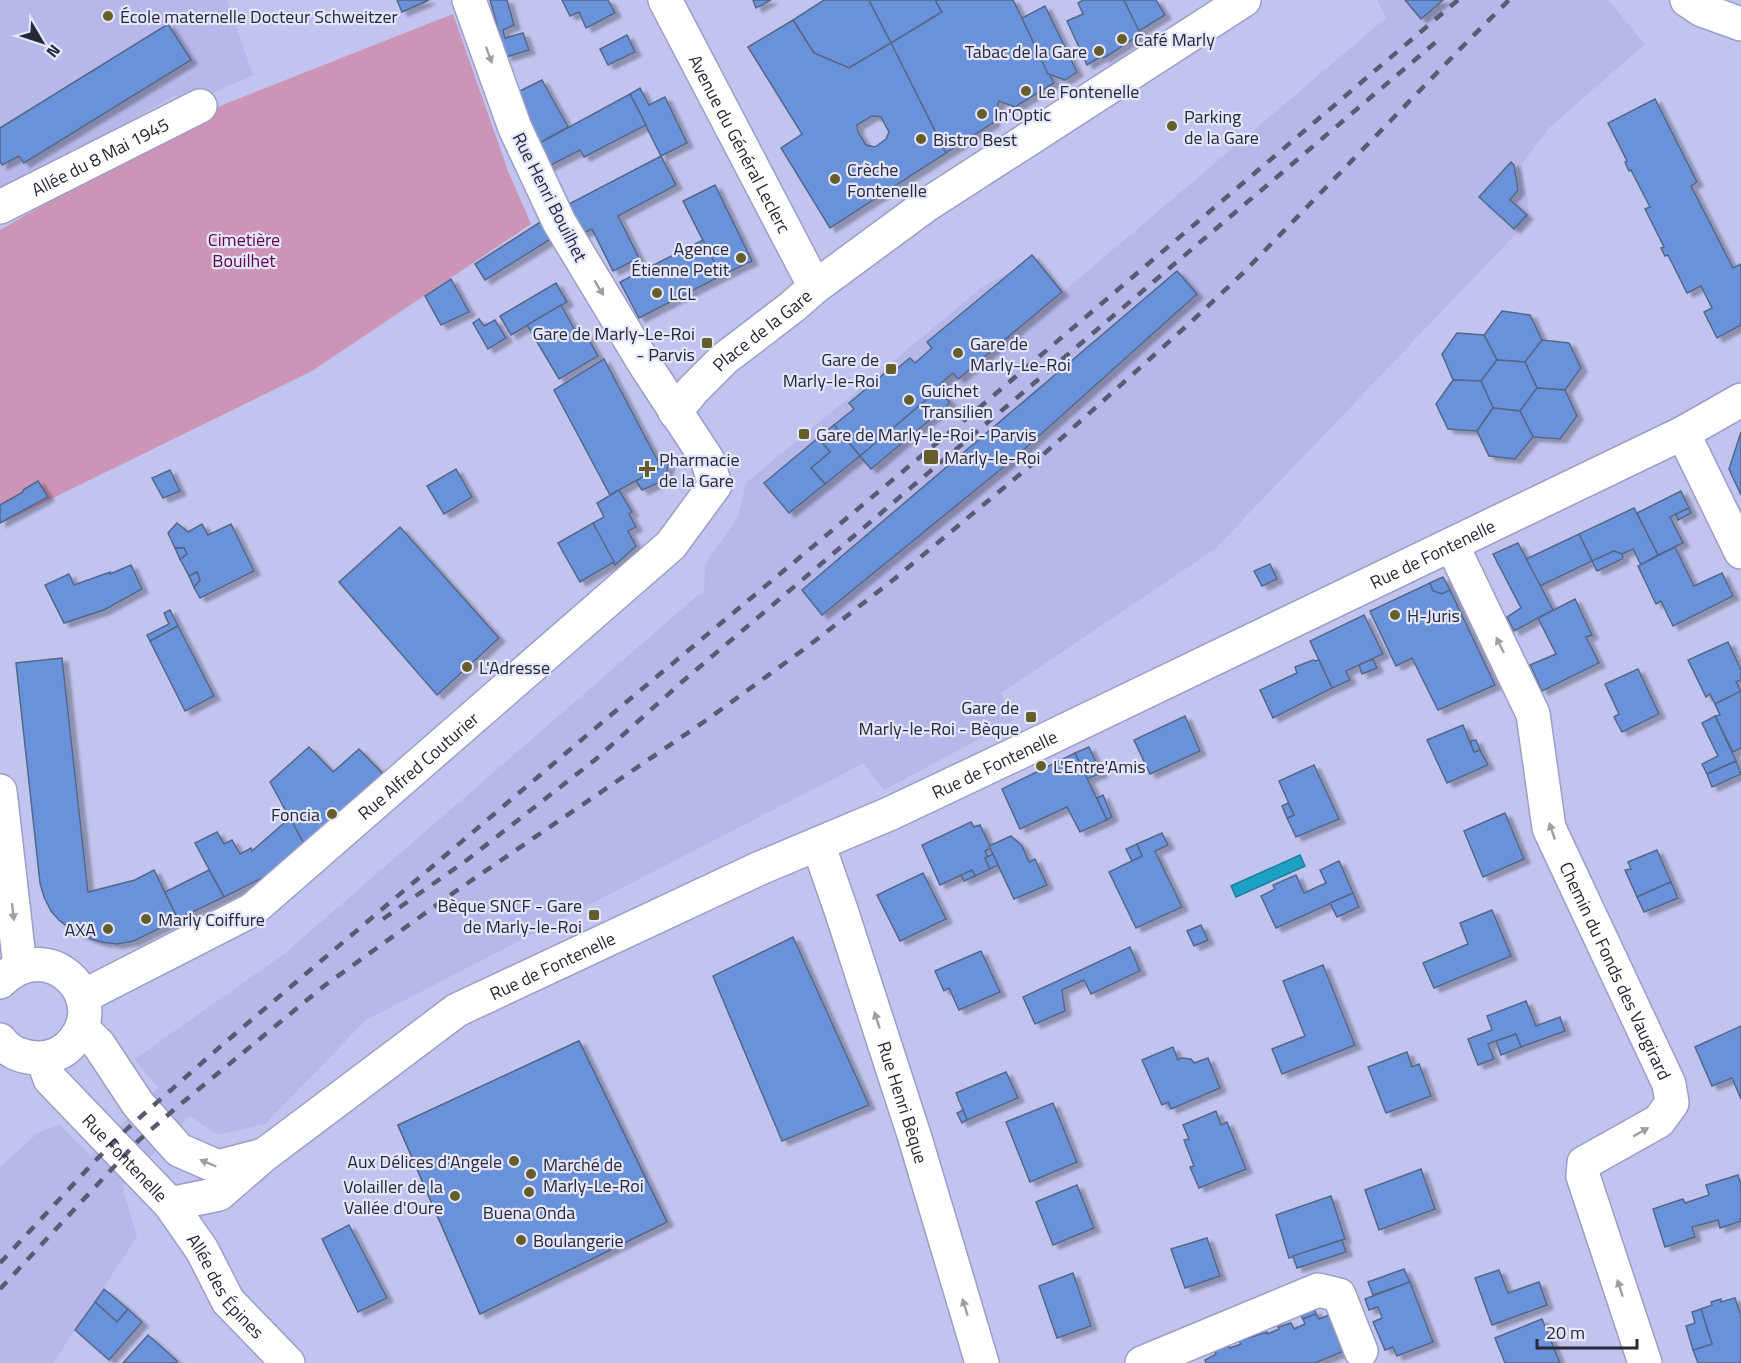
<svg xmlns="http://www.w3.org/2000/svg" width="1741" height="1363" font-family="'Titillium Web',sans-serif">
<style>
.built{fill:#b5b8e8}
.green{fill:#cc94b7}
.water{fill:#1aa1c4;stroke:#1e7d9a;stroke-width:1.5}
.building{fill:#6a92da;stroke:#546789;stroke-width:1.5;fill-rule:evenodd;filter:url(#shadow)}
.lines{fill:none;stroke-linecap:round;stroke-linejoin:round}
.street-casing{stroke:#9b9ec6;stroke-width:36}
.secondary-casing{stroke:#9b9ec6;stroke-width:36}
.street{stroke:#fff;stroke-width:33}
.secondary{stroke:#fff;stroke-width:33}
.rail{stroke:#595b73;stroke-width:4.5;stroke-dasharray:10 10;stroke-linecap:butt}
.oneway{fill:#9e9ea5}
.poi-dot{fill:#655d2a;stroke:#e4e6fc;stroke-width:2}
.labels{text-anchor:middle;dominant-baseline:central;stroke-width:4.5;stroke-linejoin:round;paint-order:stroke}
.poi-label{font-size:18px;fill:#272838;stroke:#e4e6fc;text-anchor:start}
.street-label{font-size:18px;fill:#272838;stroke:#e4e6fc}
.park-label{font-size:18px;fill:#62004b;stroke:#e4e6fc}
</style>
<defs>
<filter id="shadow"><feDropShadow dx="6" dy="4" stdDeviation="1.5" flood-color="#0004"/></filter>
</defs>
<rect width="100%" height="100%" fill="#c1c4ee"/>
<g class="built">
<path d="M0,0H227L253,75L181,107L175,95L0,198Z"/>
<path d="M1377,0H1608L1645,44L1549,128L1522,164L1530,219L1215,549L1001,693L1013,721L884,790L864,763L366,1020L265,1124L218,1135L190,1116L122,1186L137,1237L53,1363H0V1167L39,1132L60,1125L91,1156L158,1088L135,1059L284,954L704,590L705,564L738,517L746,483L984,286L1010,272L1032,255L1063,292L1386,18Z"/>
</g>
<path class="green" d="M453,14L508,171L531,224L312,371L0,524V230L202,113Z"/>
<path class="water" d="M1300,855L1305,866L1236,897L1231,886Z"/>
<g class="building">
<path d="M397,0H429L402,12Z"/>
<path d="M490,0H507L514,25L503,30L505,38L523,33L529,50L506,57Z"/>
<path d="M562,0H608L615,13L586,28L579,12L570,16Z"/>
<path d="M753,0H771L756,8Z"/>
<path d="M824,0H869L891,43L849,68L814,53L793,20Z"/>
<path d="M869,0H935L942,12L891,43Z"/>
<path d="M935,0H1013L1054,83L1015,107L999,101L993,123L946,153L891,43L942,12Z"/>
<path d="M1083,0H1124L1141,34L1104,58L1102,56L1087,65L1067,21L1083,14L1078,3Z"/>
<path d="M1124,0H1156L1165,15L1139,31Z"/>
<path d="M1405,0H1443L1421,19Z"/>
<path d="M1045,6L1077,72L1065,80L1048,74L1022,18Z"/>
<path d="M793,20L814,53L849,68L891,43L946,153L830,228L781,148L802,134L748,47ZM872,116L881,117L889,132L886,139L875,147L866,145L858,132L857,125Z"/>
<path d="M168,24L191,60L24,163L19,156L2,165L0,161V128Z"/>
<path d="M627,35L635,52L608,65L600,49Z"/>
<path d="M542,80L568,127L536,145L518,92Z"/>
<path d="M640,88L649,105L665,97L687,143L661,156L630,94Z"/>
<path d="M630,94L646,125L584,157L580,150L547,167L536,145Z"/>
<path d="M1655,99L1697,182L1691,186L1733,268L1741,264V325L1717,338L1704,312L1712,308L1701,286L1687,293L1668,255L1665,256L1661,248L1664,247L1645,209L1650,207L1631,170L1629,171L1625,162L1627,161L1608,123Z"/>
<path d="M661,156L676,185L618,216L639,258L613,271L592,229L581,234L567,205Z"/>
<path d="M1511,162L1514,165L1518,190L1510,200L1527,215L1514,229L1479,197Z"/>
<path d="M715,185L752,261L721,276L683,201Z"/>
<path d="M545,219L554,237L485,280L475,264Z"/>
<path d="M703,240L721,276L639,318L620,282Z"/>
<path d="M1032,255L1062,292L958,379L953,373L937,387L939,389L860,456L834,425L854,409L849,403L886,372L889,375L910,358L915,363L932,348L927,342Z"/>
<path d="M1177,271L1197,294L1011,461L822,615L802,590Z"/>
<path d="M451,279L469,312L441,325L425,296Z"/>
<path d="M556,283L567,302L511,335L500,316Z"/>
<path d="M561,305L578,336L585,333L598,356L559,379L527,325Z"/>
<path d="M1502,311L1530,315L1542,340L1525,362L1497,360L1484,335Z"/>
<path d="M479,319L484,326L495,320L506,338L488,349L473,323Z"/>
<path d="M1457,333L1484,335L1497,360L1481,381L1453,380L1442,354Z"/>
<path d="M1542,340L1569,343L1581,368L1565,390L1537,388L1525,362Z"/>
<path d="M604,359L661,467L610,495L554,390Z"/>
<path d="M1497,360L1525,362L1537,388L1520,411L1493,408L1481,381Z"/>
<path d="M1453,380L1481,381L1493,408L1477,431L1448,429L1436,404Z"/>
<path d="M1537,388L1565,390L1577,416L1560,439L1533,437L1520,411Z"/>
<path d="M939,389L950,403L871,469L860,456Z"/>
<path d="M1493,408L1520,411L1533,437L1515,459L1489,456L1477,431Z"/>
<path d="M834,425L860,456L825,484L811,468L830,452L818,438Z"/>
<path d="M1741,432V495L1729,469Z"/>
<path d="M818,438L830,452L811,468L825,484L789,513L764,483Z"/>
<path d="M669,462L665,480L642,490L636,481Z"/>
<path d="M456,469L472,497L444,514L427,486Z"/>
<path d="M170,470L180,491L163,498L152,478Z"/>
<path d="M38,481L48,497L0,523V505L23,492V490Z"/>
<path d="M619,490L632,512L629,514L636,527L628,531L636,546L615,565L593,523L604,517L597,503Z"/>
<path d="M1681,491L1689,508L1670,517L1683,543L1658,555L1637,513Z"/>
<path d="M1634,508L1658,555L1641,565L1633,549L1622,554L1614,551L1592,561L1579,534Z"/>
<path d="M1689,508L1691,513L1678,520L1676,514Z"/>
<path d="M177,523L188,532L202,524L208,535L231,524L254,571L200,598L194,587L200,580L197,572L189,576L180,559L187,554L184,548H175L168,533Z"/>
<path d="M593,523L614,562L580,582L558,543Z"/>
<path d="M400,527L499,638L437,695L339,582Z"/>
<path d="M1579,534L1592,561L1540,586L1526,559Z"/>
<path d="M1518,543L1553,610L1514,631L1507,617L1521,608L1493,554Z"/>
<path d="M1675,547L1694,586L1722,573L1733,596L1673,626L1661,601L1656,604L1638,566Z"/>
<path d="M175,548H184L187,554L180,559Z"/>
<path d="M1614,551L1622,554L1623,557L1622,559L1597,571L1592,561Z"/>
<path d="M1270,564L1277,579L1262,586L1254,571Z"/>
<path d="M131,565L142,589L104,610L64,623L45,585L69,574L74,585L110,572V574Z"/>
<path d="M197,572L200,580L194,587L189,576Z"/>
<path d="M1443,577L1450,590L1442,594L1433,591L1430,583Z"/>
<path d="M1430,583L1433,591L1442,594L1450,590L1495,685L1438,710L1412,658L1396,666L1370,611Z"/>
<path d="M1575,599L1592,635L1586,637L1599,663L1542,691L1530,665L1556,654L1538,618Z"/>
<path d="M170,610L178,626L150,641L147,635L169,624L164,613Z"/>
<path d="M1364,615L1383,654L1346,671L1350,680L1332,688L1310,641Z"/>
<path d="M178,626L214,696L185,711L150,641Z"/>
<path d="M1728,642L1741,670V680L1736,682L1741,691L1715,704L1710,694L1706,697L1688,660Z"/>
<path d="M62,658L88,892L135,880L154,870L178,919L134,941L117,944L101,942L91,939L72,930L59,920L51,911L44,897L40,883L16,663Z"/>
<path d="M1373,659L1377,668L1362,674L1359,665Z"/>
<path d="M1313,660L1315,661L1319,660L1332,688L1273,718L1260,690L1297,673L1295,667Z"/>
<path d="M1638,669L1659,714L1622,732L1614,717L1619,714L1605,684Z"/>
<path d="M1741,691V748L1733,752L1715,716L1720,715L1715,704Z"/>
<path d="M1185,716L1200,751L1150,774L1134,740Z"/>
<path d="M1715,716L1736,761L1707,774L1702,764L1718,756L1702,723Z"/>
<path d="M1463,725L1474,752L1480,750L1488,765L1447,783L1427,740Z"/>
<path d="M1476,740L1480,750L1474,752L1470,741Z"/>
<path d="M309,747L333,772L359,749L383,774L304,844L270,782Z"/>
<path d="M1089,747L1101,773L1087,779L1075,753Z"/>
<path d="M1075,753L1107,820L1080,832L1067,807L1020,829L1002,789Z"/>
<path d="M1736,761L1741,774L1712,787L1707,774Z"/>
<path d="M1314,765L1339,819L1296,837L1287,818L1294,815L1279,781Z"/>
<path d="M1103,795L1112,817L1107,820L1097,798Z"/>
<path d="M1288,803L1294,815L1287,818L1282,806Z"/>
<path d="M1505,813L1524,859L1483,877L1464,831Z"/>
<path d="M290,818L304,844L270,874L224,897L195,843L217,832L224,844L232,840L240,854L251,848L252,851Z"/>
<path d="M971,822L974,827L980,825L991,848L985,851L988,857L985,858L990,869L975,876L972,870L940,885L922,845Z"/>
<path d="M1162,833L1168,845L1155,851L1182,907L1136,928L1109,872L1142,856L1137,844Z"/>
<path d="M1011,836L1022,846L1029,862L1035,859L1047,885L1014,899L989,846Z"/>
<path d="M1137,844L1142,856L1132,861L1126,849Z"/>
<path d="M1657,850L1671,882L1637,897L1625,870L1631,869L1628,862Z"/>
<path d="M993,854L998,865L990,869L985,858Z"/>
<path d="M1339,861L1353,893L1276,928L1261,896L1275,889L1273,885L1296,875L1304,893L1326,883L1320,870Z"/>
<path d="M209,870L224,897L178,919L165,892Z"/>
<path d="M972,870L975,876L964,881L961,875Z"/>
<path d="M923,873L946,919L900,941L877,895Z"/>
<path d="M1671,882L1678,898L1644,912L1637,897Z"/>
<path d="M1353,893L1359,907L1337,917L1330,903Z"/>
<path d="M1492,910L1511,956L1434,988L1423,963L1468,944L1460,923Z"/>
<path d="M1201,925L1208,940L1194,946L1187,931Z"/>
<path d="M793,937L869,1105L782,1141L713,976Z"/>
<path d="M1130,947L1140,971L1091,994L1084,980L1062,990L1065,1011L1035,1024L1023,997Z"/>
<path d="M981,951L1000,992L959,1010L949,988L944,991L935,971Z"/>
<path d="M1323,965L1355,1045L1282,1074L1272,1049L1305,1036L1283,981Z"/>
<path d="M1526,1001L1536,1026L1560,1017L1565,1031L1521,1047L1516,1034L1496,1041L1488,1044L1494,1059L1478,1065L1468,1039L1492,1030L1487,1016Z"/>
<path d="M1741,1026V1099L1732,1078L1712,1086L1695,1047Z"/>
<path d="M1516,1034L1521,1047L1501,1055L1496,1041Z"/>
<path d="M579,1041L667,1222L480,1314L398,1125Z"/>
<path d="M579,1041L667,1222L480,1314L398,1125Z"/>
<path d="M1173,1047L1178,1060L1181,1058L1191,1059L1194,1063L1208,1058L1220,1088L1171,1109L1168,1102L1162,1105L1142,1060Z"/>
<path d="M1407,1052L1412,1067L1419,1064L1431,1096L1386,1113L1368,1067Z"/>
<path d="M1006,1072L1018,1098L967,1120L956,1093Z"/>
<path d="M1053,1103L1077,1162L1030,1182L1006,1122Z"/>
<path d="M963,1110L967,1120L962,1123L957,1113Z"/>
<path d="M1216,1111L1221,1125L1227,1122L1246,1169L1199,1188L1190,1167L1194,1166L1184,1140L1189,1139L1183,1125Z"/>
<path d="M1421,1169L1435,1209L1379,1230L1365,1190Z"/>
<path d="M1738,1175L1741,1185V1221L1720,1228L1718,1220L1692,1227L1695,1237L1665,1247L1653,1209L1683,1199L1685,1203L1709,1195L1706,1185Z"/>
<path d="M1077,1185L1094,1228L1053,1245L1036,1202Z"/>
<path d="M1331,1196L1345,1239L1289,1258L1276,1215Z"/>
<path d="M349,1225L387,1298L358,1312L322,1239Z"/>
<path d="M1207,1238L1220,1276L1185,1288L1171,1249Z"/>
<path d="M1342,1240L1346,1252L1297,1268L1293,1256Z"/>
<path d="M1404,1269L1410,1282L1373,1295L1368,1282Z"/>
<path d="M1499,1270L1508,1293L1539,1282L1547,1305L1492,1325L1475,1278Z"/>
<path d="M1073,1273L1091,1326L1057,1338L1039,1286Z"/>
<path d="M1410,1282L1433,1342L1397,1356L1393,1347L1385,1350L1373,1322L1382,1318L1378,1307L1369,1310L1365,1299Z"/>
<path d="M104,1289L128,1309L117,1322L95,1302Z"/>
<path d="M1735,1298L1741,1316V1363H1698L1693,1350L1712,1344L1701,1309L1712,1305L1711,1302L1721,1299V1302Z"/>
<path d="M95,1302L117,1322L128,1309L142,1322L109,1360L75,1330Z"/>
<path d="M1701,1309L1712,1344L1693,1350L1686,1326L1695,1323L1692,1312Z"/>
<path d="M1315,1310L1316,1314L1303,1319L1301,1316Z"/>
<path d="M1316,1314L1319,1319L1329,1315L1344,1351L1315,1363H1206L1205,1360L1216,1354L1214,1350L1228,1345L1230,1348L1241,1344L1239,1341L1267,1332V1334L1279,1329L1278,1327L1291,1323L1294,1329L1305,1324L1303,1319Z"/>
<path d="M1542,1319L1560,1363H1505L1495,1338Z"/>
<path d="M148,1335L177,1361L176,1363H123Z"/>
</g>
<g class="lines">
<defs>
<g id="street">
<path id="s1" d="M665,0L815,287"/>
<path id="s2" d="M0,207L200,106"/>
<path id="s3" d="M675,412L693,390L724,359L792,307L815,287L925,206L1244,0"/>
<path d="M1683,433L1741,552"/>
<path id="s4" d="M1452,545L1533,714L1549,828L1669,1084L1672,1103L1659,1121L1584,1163L1583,1176L1645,1363"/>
<path d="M0,791L20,967"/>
<path id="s5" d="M818,844L841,910L915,1138L982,1363"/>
<path d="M0,982C48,932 116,1000 69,1046C62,1053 50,1058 40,1058C24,1058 9,1053 0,1040"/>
<path id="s6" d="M82,997L252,910L671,545L715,485L707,459L644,363L559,222L515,128L469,0"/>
<path d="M82,1028L99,1045L138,1104L179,1150L218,1167L260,1156"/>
<path id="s7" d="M43,1059L50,1079L170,1204L202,1250L228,1301L288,1363"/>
<path id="s8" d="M170,1204L219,1194L264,1155L457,1010L758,869L889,814L1020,752L1683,433L1741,400"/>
<path d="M1142,1363L1318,1290L1339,1295L1361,1351"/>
</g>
<path id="secondary" d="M1687,0L1702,10L1741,24"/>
</defs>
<use href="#street" class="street-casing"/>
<use href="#secondary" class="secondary-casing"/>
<use href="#street" class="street"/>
<use href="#secondary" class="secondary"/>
<g class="rail">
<path d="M383,919L467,860L596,759L683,681L1443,36"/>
<path d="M0,1263L96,1160L128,1128L222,1045L612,714L980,407L1458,0"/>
<path d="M0,1289L138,1141L177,1107L324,986L456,891L708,719L807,647L893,580L1036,461L1191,322L1243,273L1461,48L1509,0"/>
</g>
</g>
<defs><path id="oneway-solid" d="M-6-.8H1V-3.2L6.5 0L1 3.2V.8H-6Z" transform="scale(1.5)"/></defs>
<g class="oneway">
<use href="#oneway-solid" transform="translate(489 55) rotate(70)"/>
<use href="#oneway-solid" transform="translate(599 288) rotate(59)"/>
<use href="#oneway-solid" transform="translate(1500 645) rotate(-116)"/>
<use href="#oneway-solid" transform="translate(1552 831) rotate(-109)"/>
<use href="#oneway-solid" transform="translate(13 912) rotate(84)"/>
<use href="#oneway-solid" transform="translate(877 1020) rotate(-108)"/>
<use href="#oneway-solid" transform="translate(1641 1132) rotate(-29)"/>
<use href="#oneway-solid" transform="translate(208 1163) rotate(-157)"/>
<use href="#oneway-solid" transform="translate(1620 1288) rotate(-108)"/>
<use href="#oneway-solid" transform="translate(965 1307) rotate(-107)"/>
</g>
<g class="poi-dot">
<circle cx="108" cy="16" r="6"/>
<circle cx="1122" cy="39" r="6"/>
<circle cx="1099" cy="51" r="6"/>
<circle cx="1026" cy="91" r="6"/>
<circle cx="982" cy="114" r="6"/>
<circle cx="1172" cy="126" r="6"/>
<circle cx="921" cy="139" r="6"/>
<circle cx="835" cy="179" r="6"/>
<circle cx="741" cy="258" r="6"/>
<circle cx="657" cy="293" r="6"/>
<rect x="701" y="337" width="12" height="12" rx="3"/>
<circle cx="958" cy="353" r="6"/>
<rect x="885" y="363" width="12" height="12" rx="3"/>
<circle cx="909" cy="400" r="6"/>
<rect x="798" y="428" width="12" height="12" rx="3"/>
<rect x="923" y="449" width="16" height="16" rx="3"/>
<path d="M644 460h6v6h6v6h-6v6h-6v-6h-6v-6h6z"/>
<circle cx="1395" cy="615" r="6"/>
<circle cx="467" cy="667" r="6"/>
<rect x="1025" y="711" width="12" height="12" rx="3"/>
<circle cx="1041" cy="766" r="6"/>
<circle cx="332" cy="814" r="6"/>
<rect x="588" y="909" width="12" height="12" rx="3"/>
<circle cx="146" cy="919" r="6"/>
<circle cx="108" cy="929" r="6"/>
<circle cx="514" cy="1161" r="6"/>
<circle cx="531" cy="1174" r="6"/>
<circle cx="529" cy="1192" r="6"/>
<circle cx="455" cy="1196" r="6"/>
<circle cx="521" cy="1240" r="6"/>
</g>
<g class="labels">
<g class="poi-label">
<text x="120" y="16">École maternelle Docteur Schweitzer</text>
<text x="1134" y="39">Café Marly</text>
<text x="1087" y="51" text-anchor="end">Tabac de la Gare</text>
<text x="1038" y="91">Le Fontenelle</text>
<text x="994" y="114">In'Optic</text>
<text x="1184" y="116">Parking<tspan x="1184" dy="21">de la Gare</tspan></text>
<text x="933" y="139">Bistro Best</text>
<text x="847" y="169">Crèche<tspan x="847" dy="21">Fontenelle</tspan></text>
<text x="729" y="248" text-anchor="end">Agence<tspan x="729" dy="21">Étienne Petit</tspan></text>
<text x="669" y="293">LCL</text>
<text x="695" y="333" text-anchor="end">Gare de Marly-Le-Roi<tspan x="695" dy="21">- Parvis</tspan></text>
<text x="970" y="343">Gare de<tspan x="970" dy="21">Marly-Le-Roi</tspan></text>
<text x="879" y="359" text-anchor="end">Gare de<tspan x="879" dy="21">Marly-le-Roi</tspan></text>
<text x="921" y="390">Guichet<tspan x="921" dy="21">Transilien</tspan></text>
<text x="816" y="434">Gare de Marly-le-Roi - Parvis</text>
<text x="944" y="457">Marly-le-Roi</text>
<text x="659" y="459">Pharmacie<tspan x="659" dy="21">de la Gare</tspan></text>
<text x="1407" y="615">H-Juris</text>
<text x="479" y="667">L'Adresse</text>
<text x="1019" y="707" text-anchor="end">Gare de<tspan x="1019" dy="21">Marly-le-Roi - Bèque</tspan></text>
<text x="1053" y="766">L'Entre'Amis</text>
<text x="320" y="814" text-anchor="end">Foncia</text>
<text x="582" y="905" text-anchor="end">Bèque SNCF - Gare<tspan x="582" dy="21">de Marly-le-Roi</tspan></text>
<text x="158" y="919">Marly Coiffure</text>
<text x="96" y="929" text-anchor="end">AXA</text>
<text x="502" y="1161" text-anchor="end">Aux Délices d'Angele</text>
<text x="543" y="1164">Marché de<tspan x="543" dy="21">Marly-Le-Roi</tspan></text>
<text x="443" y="1186" text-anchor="end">Volailler de la<tspan x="443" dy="21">Vallée d'Oure</tspan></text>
<text x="529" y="1212" text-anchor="middle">Buena Onda</text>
<text x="533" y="1240">Boulangerie</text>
</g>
<g class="street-label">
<text stroke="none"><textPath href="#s1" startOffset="162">Avenue du Général Leclerc</textPath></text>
<text stroke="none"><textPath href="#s2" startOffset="112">Allée du 8 Mai 1945</textPath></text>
<text transform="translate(550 197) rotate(63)">Rue Henri Bouilhet</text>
<text stroke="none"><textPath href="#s3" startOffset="120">Place de la Gare</textPath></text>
<text stroke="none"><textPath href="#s8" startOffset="1428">Rue de Fontenelle</textPath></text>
<text stroke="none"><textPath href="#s8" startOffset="942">Rue de Fontenelle</textPath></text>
<text stroke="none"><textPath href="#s6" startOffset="411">Rue Alfred Couturier</textPath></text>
<text stroke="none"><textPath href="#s8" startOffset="456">Rue de Fontenelle</textPath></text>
<text stroke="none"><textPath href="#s4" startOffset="460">Chemin du Fonds des Vaugirard</textPath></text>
<text stroke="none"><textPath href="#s5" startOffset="272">Rue Henri Bèque</textPath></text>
<text stroke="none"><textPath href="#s7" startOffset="130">Rue Fontenelle</textPath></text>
<text stroke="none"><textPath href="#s7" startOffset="294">Allée des Épines</textPath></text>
</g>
<g class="park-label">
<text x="244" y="239">Cimetière<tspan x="244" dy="21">Bouilhet</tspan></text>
</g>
</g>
<g transform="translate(42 42) rotate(129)" stroke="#e4e6fc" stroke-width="4.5" paint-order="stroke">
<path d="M0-4.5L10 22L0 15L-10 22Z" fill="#272838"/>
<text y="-9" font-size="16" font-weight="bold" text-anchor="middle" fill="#272838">N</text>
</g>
<path d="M1537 1339v9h100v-9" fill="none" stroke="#272838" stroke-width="3"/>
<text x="1546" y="1339" font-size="18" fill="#272838" stroke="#e4e6fc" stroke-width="4.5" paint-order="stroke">20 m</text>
</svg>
